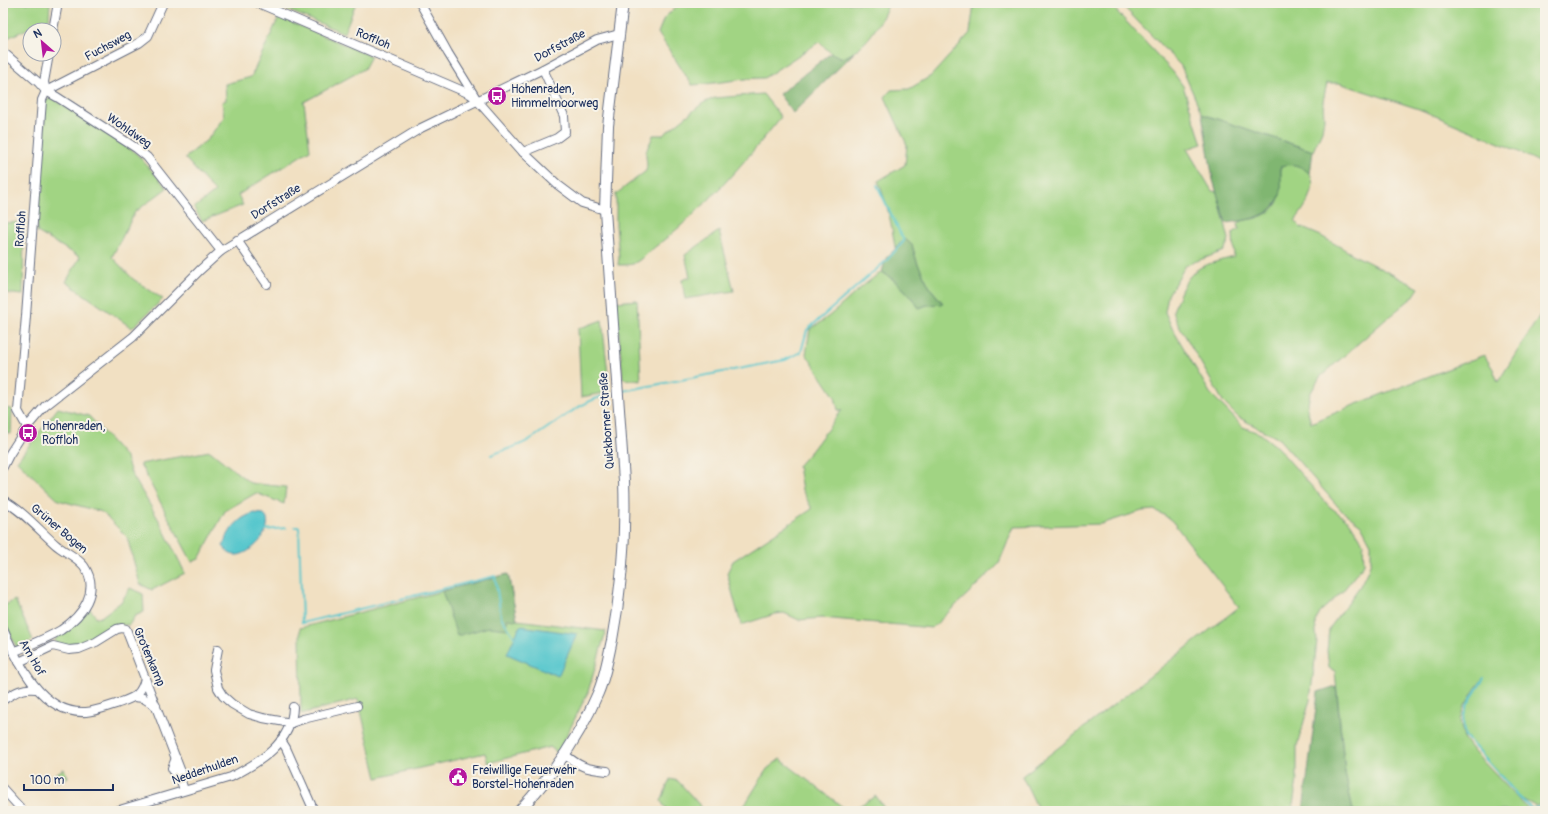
<svg xmlns="http://www.w3.org/2000/svg" width="1548" height="814" font-family="Pangolin,sans-serif">
<style>
.green{fill:#a1d483;stroke:#5e8270}
.forest{fill:#80b671;stroke:#4e7268}
.water{fill:#59c7cd;stroke:#3a7b96}
.lines{fill:none;stroke-linecap:round;stroke-linejoin:round}
.stream{stroke:#59c7cd;stroke-width:2}
.minor-casing{stroke:#666d81;stroke-width:10}
.major-casing{stroke:#666d81;stroke-width:12}
.minor{stroke:#fff;stroke-width:8}
.major{stroke:#fff;stroke-width:10}
.labels{text-anchor:middle;dominant-baseline:central;stroke-width:4;stroke-linejoin:round;paint-order:stroke}
.street-label{font-size:12px;fill:#1b2f5e;stroke:#f7f3e8}
.poi-label{font-size:12px;fill:#1b2f5e;stroke:#f7f3e8;text-anchor:start}
</style>
<rect width="100%" height="100%" fill="#f7f3e8"/>
<filter id="ink" filterUnits="userSpaceOnUse"><feTurbulence type="fractalNoise" baseFrequency=".025" numOctaves="2"/><feDisplacementMap in="SourceGraphic" scale="8" xChannelSelector="R" yChannelSelector="G"/><feConvolveMatrix kernelMatrix="1 2 1 2 8 2 1 2 1" color-interpolation-filters="sRGB"/></filter>
<filter id="wash" filterUnits="userSpaceOnUse"><feTurbulence type="fractalNoise" baseFrequency=".012" numOctaves="4" result="noise"/><feDisplacementMap in="SourceGraphic" scale="16" xChannelSelector="R" yChannelSelector="G"/><feGaussianBlur stdDeviation="0.9" result="paint"/><feColorMatrix in="noise" values="0 0 0 0 0 0 0 0 0 0 0 0 0 0 0 0 0 1.4 0 .05"/><feComposite in="paint" operator="in"/></filter>
<g filter="url(#wash)">
<rect width="100%" height="100%" fill="#f1e0c2"/>
<g class="green">
<path d="M3,3H50L49,19L3,40Z"/>
<path d="M270,3H356L344,33Z"/>
<path d="M681,3L696,4L889,3C879,26 867,47 843,58L832,54L819,42L764,78C740,78 716,84 692,85L658,33L664,18Z"/>
<path d="M974,3H1109L1173,72L1183,86L1202,144L1187,149L1212,191L1217,192L1229,239L1224,251L1186,265L1168,295L1165,312L1172,328L1210,393L1243,427L1261,434L1277,447L1329,506L1350,522L1363,543L1364,564L1342,592L1320,612L1315,622L1317,641L1314,668L1310,700L1297,746V780L1292,811H1039L1022,776L1239,607L1172,521L1164,515L1154,510L1142,511L1101,524L1014,527L998,565L932,628L822,618L799,620L784,613L775,614L741,625L727,573L733,561L812,509L802,490L798,466L812,450L842,410H838L835,397L806,354L810,329C837,314 856,288 882,272C898,282 908,292 919,308L927,305L943,303L930,288L917,262L912,245L905,239L895,248C892,225 887,203 878,181L905,165L907,145L885,97L891,90L909,89L931,76L970,33Z"/>
<path d="M1120,3H1545V163L1537,161L1511,148L1419,109L1339,83H1327L1323,101L1324,119L1322,131L1313,151L1202,114L1181,66Z"/>
<path d="M279,17L371,56L364,69L304,102L310,150L238,195L243,205L202,221L194,208L215,192L185,158L208,139L224,117L222,102L226,100L225,84L251,77Z"/>
<path d="M763,94L781,117C744,163 703,211 655,247C649,252 641,260 633,264C629,265 623,265 618,265L619,257L616,225V194L646,171C648,164 646,160 646,154C646,148 652,141 653,135H663L703,103L715,98Z"/>
<path d="M52,98L136,153L167,188L135,212L112,257L133,279L163,299L132,328L66,282L80,257L37,232L46,100Z"/>
<path d="M1291,163C1297,166 1307,168 1310,174C1319,190 1303,210 1295,221L1300,227L1321,236L1356,256L1419,288L1413,297L1385,320L1320,377L1310,394L1307,408L1311,423L1354,405L1484,355L1493,369L1498,382L1545,307V803L1535,806L1520,798L1465,736C1459,715 1466,707 1477,690C1480,686 1483,681 1484,677L1475,689L1463,709L1460,721L1464,739L1473,751L1530,811H1353L1345,773L1335,671L1329,668L1327,651L1329,629L1360,586L1368,570L1371,561V544L1361,525L1342,511L1279,439L1238,417L1224,403L1176,320L1173,311C1179,296 1184,278 1198,269C1207,263 1224,260 1234,257L1233,233L1239,229L1238,224C1242,219 1250,220 1256,218C1285,209 1280,191 1281,166Z"/>
<path d="M24,222L23,295L3,293V223Z"/>
<path d="M719,231L734,291L685,299L682,280L690,277L685,255Z"/>
<path d="M637,300L641,381L623,379L616,302Z"/>
<path d="M602,320L610,392L581,397L578,329Z"/>
<path d="M3,408L12,409L11,434L3,432Z"/>
<path d="M58,408L89,416L126,458L131,473L160,522L185,573L152,590L140,584L127,537L102,512L58,500L17,461Z"/>
<path d="M210,451L250,483L286,487L284,504L256,493L225,511L199,559L192,562L140,464Z"/>
<path d="M508,574L517,620L606,631L588,692L558,753L550,747L488,763L485,753L377,778L358,699L301,714L300,628Z"/>
<path d="M130,588L143,594L144,612L135,616L129,625C112,622 93,645 74,647C69,648 61,645 56,644L55,640L56,638L83,614L85,615L90,609L97,618L101,617L121,602Z"/>
<path d="M15,600L33,640L17,648L3,619V606Z"/>
<path d="M780,759L848,811H741L767,769Z"/>
<path d="M64,769L68,777L58,782L53,775Z"/>
<path d="M670,779L678,781L705,811H667L661,801Z"/>
<path d="M876,796L886,811H850Z"/>
</g>
<g class="forest">
<path d="M831,53L843,58L854,53L793,113L779,94Z"/>
<path d="M1202,114L1313,151L1310,174C1300,165 1294,163 1281,166C1280,174 1282,183 1281,191C1276,218 1248,220 1226,223L1213,180Z"/>
<path d="M905,239L912,245L917,262L930,288L943,304L927,305L919,308C909,293 897,281 882,272L886,258Z"/>
<path d="M508,574L517,620L507,619L508,629L489,627L457,636L442,591Z"/>
<path d="M1336,686L1345,773L1353,811H1303L1318,692Z"/>
</g>
<g class="water">
<path d="M254,513L264,514L267,519C268,524 267,529 264,534C260,544 240,561 229,553C227,552 225,548 223,546C229,530 237,518 254,513Z"/>
<path d="M520,626L577,634L558,676L507,654Z"/>
</g>
<g class="lines">
<g class="stream">
<path d="M623,391L785,360L801,352L807,330L887,260L904,241L877,185"/>
<path d="M491,455C503,450 518,447 529,440C556,424 579,401 611,394"/>
<path d="M295,527H299L302,623L495,576L501,617L515,638"/>
<path d="M264,530L286,528"/>
<path d="M1484,678C1472,698 1458,711 1465,736L1520,798L1532,809"/>
<path d="M1532,811V809L1545,806"/>
</g>
</g>
</g>
<g filter="url(#ink)">
<g class="lines">
<defs>
<g id="minor">
<path d="M258,3L470,94L475,98"/>
<path d="M420,3L448,53L477,100L523,152L558,185L582,203L605,210"/>
<path d="M53,30L58,3"/>
<path d="M3,52L39,83L46,91L57,97L136,148L147,157L221,251"/>
<path d="M46,91L139,43L148,36L163,3"/>
<path d="M523,152L557,138L565,132L564,116L543,69"/>
<path d="M237,240L267,284"/>
<path d="M27,427L18,411L26,316L42,100L46,91L44,82L49,54"/>
<path d="M3,467L9,455L27,427L45,406L133,337L200,270L221,251L421,128L543,69L597,40L619,34"/>
<path d="M3,500C23,511 38,529 55,544C64,552 76,556 84,566C101,591 82,616 61,630C46,639 29,645 13,652"/>
<path d="M3,629C18,663 42,715 86,712C97,711 106,707 116,704C132,698 141,697 145,678"/>
<path d="M218,649L214,670L218,688L223,696L232,704L249,714L263,718L291,723L303,719L357,706"/>
<path d="M19,662L53,646L69,650L79,649L96,642L117,629L122,628L126,629L181,772V781L184,790"/>
<path d="M134,697L143,698L156,706"/>
<path d="M3,700C14,693 22,687 36,689"/>
<path d="M281,740L286,748L314,811"/>
<path d="M564,754C580,767 586,769 607,771"/>
<path d="M176,758L172,768L175,774L181,781"/>
<path d="M3,789L23,811"/>
<path d="M116,811L231,777C260,762 292,743 293,707"/>
</g>
<path id="major" d="M519,811C551,777 580,736 598,693C605,677 608,658 612,640C622,587 626,535 624,481L605,210L608,126L623,3"/>
</defs>
<use href="#minor" class="minor-casing"/>
<use href="#major" class="major-casing"/>
<use href="#minor" class="minor"/>
<use href="#major" class="major"/>
</g>
</g>
<defs>
<symbol id="bus-disc" viewBox="-11 -11 22 22"><circle r="9.5" fill="#b5179e" stroke="#f7f3e8"/><path d="M-5-6H5V4H4V6H2V4H-2V6H-4V4H-5ZM-3.5-4V0h7V-4ZM-3.5 1.2v1.5H-2V1.2ZM2 1.2v1.5H3.5V1.2Z" fill="#fff"/></symbol>
<symbol id="civic-disc" viewBox="-11 -11 22 22"><circle r="9.5" fill="#b5179e" stroke="#f7f3e8"/><path d="M-.6-6.5H3V-4.5H.6V-3L4-1V1h2V6H-6V1h2V-1L-.6-3ZM-1.2 2.5V6h2.4V2.5Z" fill="#fff"/></symbol>
</defs>
<g fill-rule="evenodd">
<use href="#bus-disc" x="486" y="85" width="22" height="22"/>
<use href="#bus-disc" x="17" y="422" width="22" height="22"/>
<use href="#civic-disc" x="447" y="766" width="22" height="22"/>
</g>
<g class="labels">
<g class="street-label">
<text transform="translate(373 39) rotate(23)">Roffloh</text>
<text transform="translate(108 46) rotate(-28)">Fuchsweg</text>
<text transform="translate(560 46) rotate(-28)">Dorfstraße</text>
<text transform="translate(129 131) rotate(35)">Wohldweg</text>
<text transform="translate(276 202) rotate(-32)">Dorfstraße</text>
<text transform="translate(21 229) rotate(-86)">Roffloh</text>
<text transform="translate(607 421) rotate(-94)">Quickborner Straße</text>
<text transform="translate(59 529) rotate(40)">Grüner Bogen</text>
<text transform="translate(149 657) rotate(67)">Grotenkamp</text>
<text transform="translate(32 658) rotate(60)">Am Hof</text>
<text transform="translate(205 770) rotate(-19)">Nedderhulden</text>
</g>
<g class="poi-label">
<text x="511" y="89">Hohenraden,<tspan x="511" dy="14">Himmelmoorweg</tspan></text>
<text x="42" y="426">Hohenraden,<tspan x="42" dy="14">Roffloh</tspan></text>
<text x="472" y="770">Freiwillige Feuerwehr<tspan x="472" dy="14">Borstel-Hohenraden</tspan></text>
</g>
</g>
<rect width="1548" height="814" fill="none" stroke="#f7f3e8" stroke-width="16"/>
<g transform="translate(42 42) rotate(332)"><circle r="19" fill="#f7f3e8" stroke="#9fa5b1"/>
<path d="M0-3L7 15L0 10L-7 15Z" fill="#b5179e"/>
<text y="-6" font-size="11" font-weight="bold" text-anchor="middle" fill="#1b2f5e">N</text>
</g>
<path d="M24 784v6h89v-6" fill="none" stroke="#1b2f5e" stroke-width="2"/>
<text x="30" y="784" font-size="12" fill="#1b2f5e" stroke="#f7f3e8" stroke-width="3" paint-order="stroke">100 m</text>
</svg>
